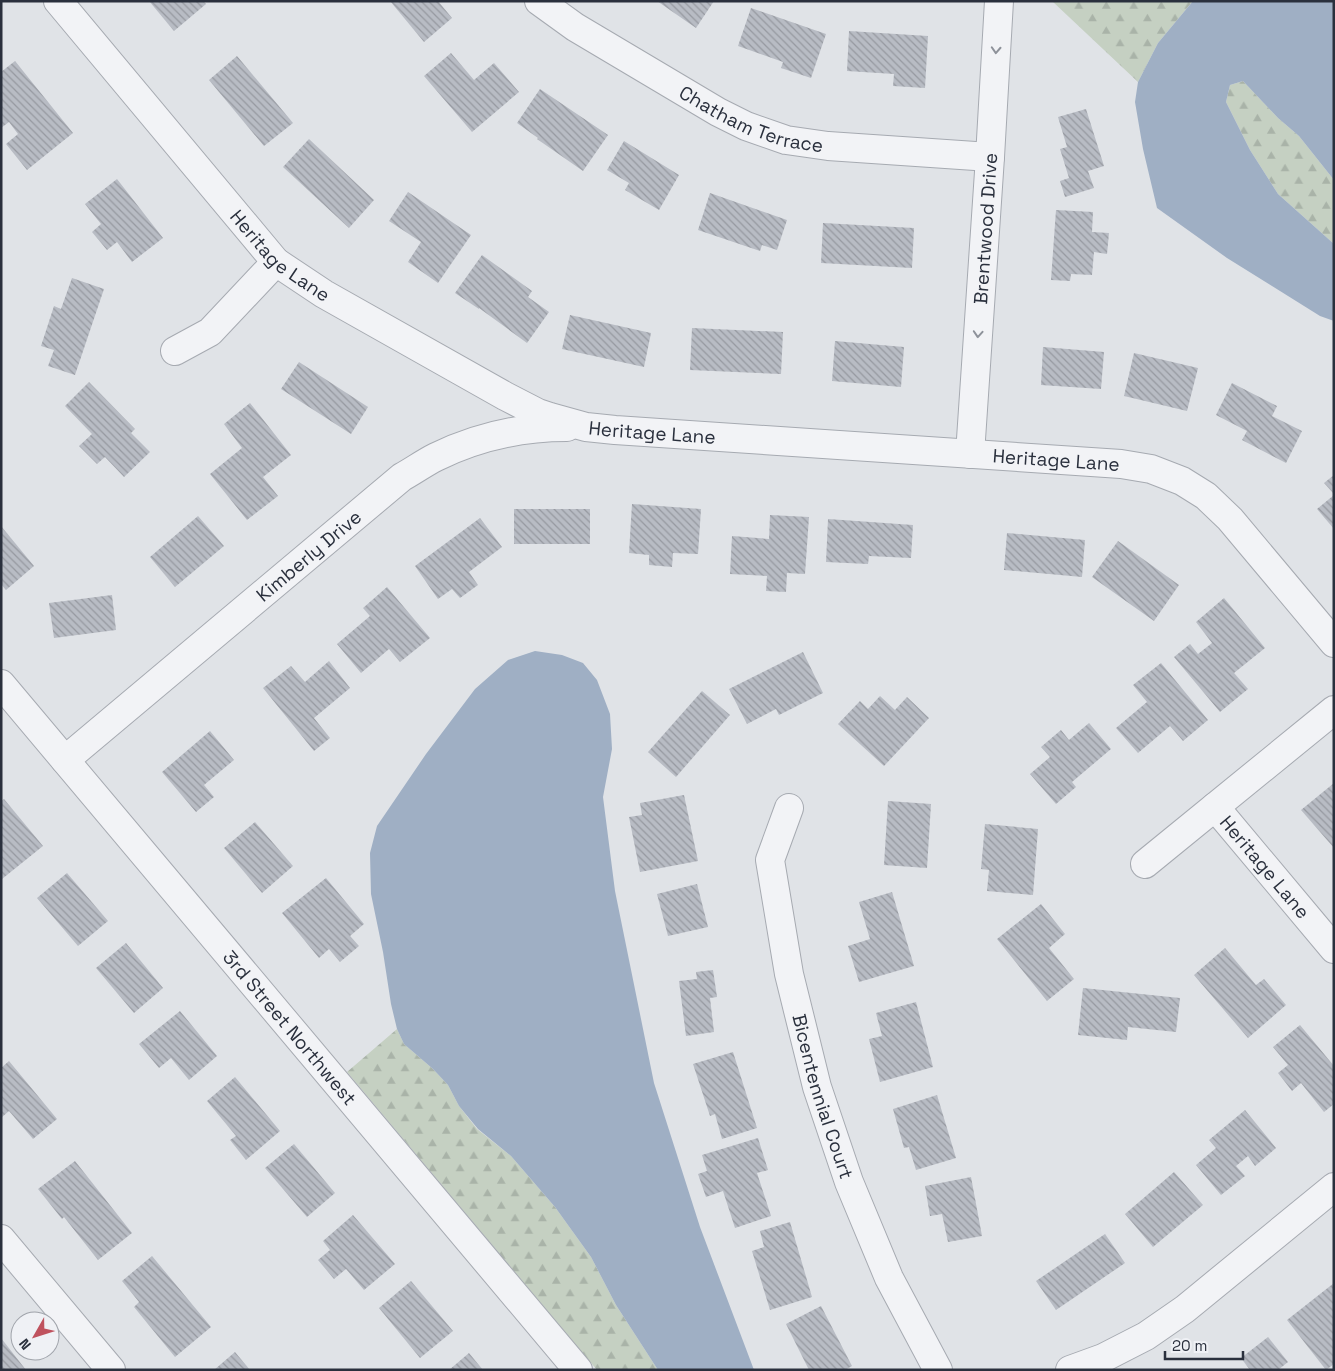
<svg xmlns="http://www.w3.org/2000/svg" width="1335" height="1371" font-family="'Space Grotesk',sans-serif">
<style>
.forest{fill:url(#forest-firs)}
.water{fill:#9fafc4}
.building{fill:url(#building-back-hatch)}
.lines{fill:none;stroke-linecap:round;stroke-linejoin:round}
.minor-casing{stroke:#a6aab1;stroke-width:30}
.minor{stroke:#f2f3f6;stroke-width:28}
.oneway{stroke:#8e929a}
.labels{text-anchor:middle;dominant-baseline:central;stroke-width:4;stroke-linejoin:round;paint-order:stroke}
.street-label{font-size:19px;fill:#2a303d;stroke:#eff1f5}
</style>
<defs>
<pattern id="forest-firs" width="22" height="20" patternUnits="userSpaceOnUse" patternTransform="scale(1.25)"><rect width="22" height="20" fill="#c5d0c2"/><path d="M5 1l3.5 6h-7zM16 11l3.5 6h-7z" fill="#a9b3a8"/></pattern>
<pattern id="building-back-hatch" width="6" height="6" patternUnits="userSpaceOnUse" patternTransform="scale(1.25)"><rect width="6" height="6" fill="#b8bcc4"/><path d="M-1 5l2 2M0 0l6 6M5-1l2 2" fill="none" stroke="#9699a0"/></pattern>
</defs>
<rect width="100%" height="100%" fill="#e0e3e7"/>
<g class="forest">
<path d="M1052,1H1193L1158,43L1138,82Z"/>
<path d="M1243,81L1278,118L1299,136L1334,180V244L1278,194L1250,150L1226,102L1230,85Z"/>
<path d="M397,1029L404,1044L433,1069L448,1085L459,1106L477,1129L511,1156L555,1207L591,1257L616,1305L658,1370H597L347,1072Z"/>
</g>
<g class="water">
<path d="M1193,1H1334V180L1299,136L1278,118L1243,81L1230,85L1226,102L1250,150L1278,194L1334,244V321L1320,316L1227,258L1157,208L1143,149L1135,102L1138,82L1158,43Z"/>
<path d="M535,651L562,655L583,663L597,680L610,714L612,749L603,797L615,891L654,1083L700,1227L754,1370H658L616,1305L591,1257L555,1207L511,1156L478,1129L459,1106L448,1085L433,1069L404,1044L397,1029L391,1004L383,952L371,894L370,853L377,826L426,754L475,689L508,660Z"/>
</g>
<g class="building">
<path d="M149,1H203L206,4L174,31Z"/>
<path d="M390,1H438L452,18L424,42Z"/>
<path d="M657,1H714L696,28Z"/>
<path d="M751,8L826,34L811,78L781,68L783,62L738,46Z"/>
<path d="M849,31L928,36L925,88L893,86L894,74L847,71Z"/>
<path d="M451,53L474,80L494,63L519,92L472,132L424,76Z"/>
<path d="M237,56L293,123L264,146L209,80Z"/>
<path d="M15,61L73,133L27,170L6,144L18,134L9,122L1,128V72Z"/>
<path d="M540,89L608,135L583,171L537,139L538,138L517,123Z"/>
<path d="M1086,109L1104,166L1088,171L1094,188L1065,197L1060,181L1069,178L1060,149L1067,147L1058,117Z"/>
<path d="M309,139L374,200L349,228L283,167Z"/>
<path d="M624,141L679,175L659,210L625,190L629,183L607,170Z"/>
<path d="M117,179L163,238L132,262L117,242L107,250L92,232L101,224L85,204Z"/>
<path d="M408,192L471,235L438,283L408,262L421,242L389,221Z"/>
<path d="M710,193L787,220L777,250L762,245L760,251L698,230Z"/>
<path d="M1056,210L1093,212L1092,232L1109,233L1107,254L1094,252L1092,275L1071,274L1070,281L1051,280Z"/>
<path d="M823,223L914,228L912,268L821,263Z"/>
<path d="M482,255L532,291L528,297L549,312L527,343L479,308V309L455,293Z"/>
<path d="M72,278L104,289L75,375L48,366L54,350L41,346L54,306L61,309Z"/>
<path d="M570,315L651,333L644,367L562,349Z"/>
<path d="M692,328L783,332L781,374L690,370Z"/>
<path d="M835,341L904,347L901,387L832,381Z"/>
<path d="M1043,347L1104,352L1101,389L1041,385Z"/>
<path d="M1134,353L1198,368L1187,411L1124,396Z"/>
<path d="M299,362L368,407L351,434L281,389Z"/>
<path d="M89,382L135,429L131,433L150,452L124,477L105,457L97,464L79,446L92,434L65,406Z"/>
<path d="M1232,383L1277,406L1272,416L1302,431L1286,463L1242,440L1247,431L1216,415Z"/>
<path d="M250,403L291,455L263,477L278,496L247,520L210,474L242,448L224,424Z"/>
<path d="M1334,475V494L1324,483Z"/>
<path d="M1334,495V529L1317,509Z"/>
<path d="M632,504L701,509L698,554L673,553L672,567L649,565V555L629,553Z"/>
<rect x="514" y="509" width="76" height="35"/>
<path d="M770,515L809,517L805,574L787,573L786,592L766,591L767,576L730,574L732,536L769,539Z"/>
<path d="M198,516L224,546L175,587L150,557Z"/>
<path d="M480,518L502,547L469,572L478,585L460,598L452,589L438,599L415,566Z"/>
<path d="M828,519L913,525L911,558L869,556L868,564L826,562Z"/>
<path d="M1,526L34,566L6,590L1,584Z"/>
<path d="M1007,533L1085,540L1082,577L1004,570Z"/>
<path d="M1118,541L1179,585L1154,621L1092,577Z"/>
<path d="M387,587L430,638L400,662L389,649L361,673L337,644L370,616L363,608Z"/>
<path d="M112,595L116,630L54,638L49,603Z"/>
<path d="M1224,598L1265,648L1234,673L1248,689L1220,712L1174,657L1190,644L1198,654L1212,643L1196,622Z"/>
<path d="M803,652L823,693L779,715L776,709L747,724L729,689Z"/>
<path d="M329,661L350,688L314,718L330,738L314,751L263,688L291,666L305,682Z"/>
<path d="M1161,663L1208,720L1183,741L1170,726L1138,753L1116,728L1147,702L1133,685Z"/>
<path d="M702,691L730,715L676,777L648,752Z"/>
<path d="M880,696L895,710L907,697L929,718L884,766L838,724L860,701L868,709Z"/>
<path d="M1089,723L1111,749L1072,782L1076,787L1056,804L1030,774L1050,757L1041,747L1061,730L1069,740Z"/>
<path d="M210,731L234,760L204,785L214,797L196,812L162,772Z"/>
<path d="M1334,783V848L1301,810Z"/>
<path d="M684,795L698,861L640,872L629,817L642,815L640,803Z"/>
<path d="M4,799L43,846L2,879L1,878V801Z"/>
<path d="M888,801L931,804L927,868L884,865Z"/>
<path d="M255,822L293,866L262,893L224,848Z"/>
<path d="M985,824L1038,829L1033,895L987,891L989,870L981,869Z"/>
<path d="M67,873L108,921L78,946L37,898Z"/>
<path d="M326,878L364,924L350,936L359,946L340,962L329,949L319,958L282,913Z"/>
<path d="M697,884L708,927L668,936L657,894Z"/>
<path d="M892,892L914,966L859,982L848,946L870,939L859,902Z"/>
<path d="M1041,904L1065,934L1049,948L1074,979L1047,1001L997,939Z"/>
<path d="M126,943L163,988L134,1013L96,968Z"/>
<path d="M1225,948L1256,985L1264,979L1286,1005L1248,1038L1194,975Z"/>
<path d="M713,970L717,997L710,998L714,1032L686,1036L679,981L697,979L696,972Z"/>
<path d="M1083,988L1180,998L1176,1032L1128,1027L1127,1040L1078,1035Z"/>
<path d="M916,1002L933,1067L880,1082L869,1039L882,1036L876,1013Z"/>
<path d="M180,1011L217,1056L189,1080L171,1058L159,1068L139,1044Z"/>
<path d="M1300,1025L1334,1066V1104L1324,1112L1301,1083L1292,1091L1278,1073L1288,1065L1273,1047Z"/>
<path d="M733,1052L757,1128L722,1139L715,1114L710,1116L693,1064Z"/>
<path d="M9,1061L57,1119L33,1139L9,1111L1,1118V1068Z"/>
<path d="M235,1077L280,1131L246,1160L230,1140L236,1136L207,1101Z"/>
<path d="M937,1095L956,1158L916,1170L909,1147L904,1148L893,1109Z"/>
<path d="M1245,1110L1276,1148L1255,1166L1248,1156L1236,1166L1245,1176L1221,1195L1196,1165L1216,1148L1209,1140Z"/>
<path d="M758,1138L768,1170L757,1173L771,1216L735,1228L723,1191L706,1197L698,1174L707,1171L702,1155Z"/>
<path d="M294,1144L335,1193L307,1217L265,1168Z"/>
<path d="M75,1161L132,1233L98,1260L64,1217L62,1219L38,1189Z"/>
<path d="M1174,1172L1203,1205L1153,1247L1125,1214Z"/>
<path d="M971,1177L982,1236L948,1242L942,1214L930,1216L925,1186Z"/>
<path d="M353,1215L395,1264L364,1290L346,1269L334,1279L318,1260L330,1250L323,1241Z"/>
<path d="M790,1222L812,1297L770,1310L752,1251L764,1247L760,1231Z"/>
<path d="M1105,1234L1125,1263L1056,1310L1036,1281Z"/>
<path d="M152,1256L211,1327L175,1357L134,1307L139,1302L122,1281Z"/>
<path d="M411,1281L453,1331L420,1358L379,1308Z"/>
<path d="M1334,1283V1364L1326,1370L1287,1320Z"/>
<path d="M821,1306L852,1366L845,1370H809L786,1324Z"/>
<path d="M1268,1337L1288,1362L1278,1370H1250L1241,1358Z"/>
<path d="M1,1338L26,1370H1Z"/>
<path d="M235,1352L250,1370H214Z"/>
<path d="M469,1353L483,1370H449Z"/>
</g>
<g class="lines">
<defs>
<g id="minor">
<path id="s1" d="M58,1L276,262L324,294L505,396L538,413L550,417L586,427L615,430L1121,464L1151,469L1182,481L1206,496L1230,519L1334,643"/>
<path id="s2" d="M539,1L575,27L718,112L746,126L786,140L828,146L990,157"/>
<path d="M175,351L210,332L276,262"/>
<path id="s3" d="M970,454L990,157L999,1"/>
<path id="s4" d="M1,684L578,1370"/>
<path id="s5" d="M65,760L402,477C413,471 424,463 436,457C477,437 522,427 567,427"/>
<path id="s6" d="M1215,807L1334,949"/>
<path id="s7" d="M789,808L770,860L789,974L817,1087L849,1182L889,1278L938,1370"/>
<path d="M1145,864L1334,710"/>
<path d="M1,1239L111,1370"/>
<path d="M1070,1370L1103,1358L1146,1336L1185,1309L1334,1187"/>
</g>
</defs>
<use href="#minor" class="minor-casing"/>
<use href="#minor" class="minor"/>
</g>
<defs><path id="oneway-chevron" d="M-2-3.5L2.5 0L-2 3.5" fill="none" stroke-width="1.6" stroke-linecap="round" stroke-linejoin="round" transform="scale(1.25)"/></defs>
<g class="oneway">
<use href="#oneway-chevron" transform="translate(996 50) rotate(93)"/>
<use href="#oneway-chevron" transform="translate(978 334) rotate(94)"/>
</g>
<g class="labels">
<g class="street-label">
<text stroke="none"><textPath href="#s2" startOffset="245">Chatham Terrace</textPath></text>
<text stroke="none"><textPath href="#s3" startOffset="226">Brentwood Drive</textPath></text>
<text stroke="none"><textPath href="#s1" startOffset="339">Heritage Lane</textPath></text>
<text stroke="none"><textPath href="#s1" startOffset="759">Heritage Lane</textPath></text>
<text stroke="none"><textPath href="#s1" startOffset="1164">Heritage Lane</textPath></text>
<text stroke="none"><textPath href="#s5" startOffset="318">Kimberly Drive</textPath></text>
<text stroke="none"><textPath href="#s6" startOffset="78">Heritage Lane</textPath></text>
<text stroke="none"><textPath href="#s4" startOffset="449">3rd Street Northwest</textPath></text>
<text stroke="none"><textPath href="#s7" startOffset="298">Bicentennial Court</textPath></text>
</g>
</g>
<rect width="1335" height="1371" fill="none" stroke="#2a303d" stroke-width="5"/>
<g transform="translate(35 1336) rotate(231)"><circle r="24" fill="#eff1f5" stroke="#a0a4ab"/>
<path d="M0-4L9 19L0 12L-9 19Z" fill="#bf525e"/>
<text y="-8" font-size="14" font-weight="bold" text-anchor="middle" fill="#2a303d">N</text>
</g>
<path d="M1165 1351v8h78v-8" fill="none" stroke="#2a303d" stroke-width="2.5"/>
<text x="1172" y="1351" font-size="15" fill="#2a303d" stroke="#eff1f5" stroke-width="4" paint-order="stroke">20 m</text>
</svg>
